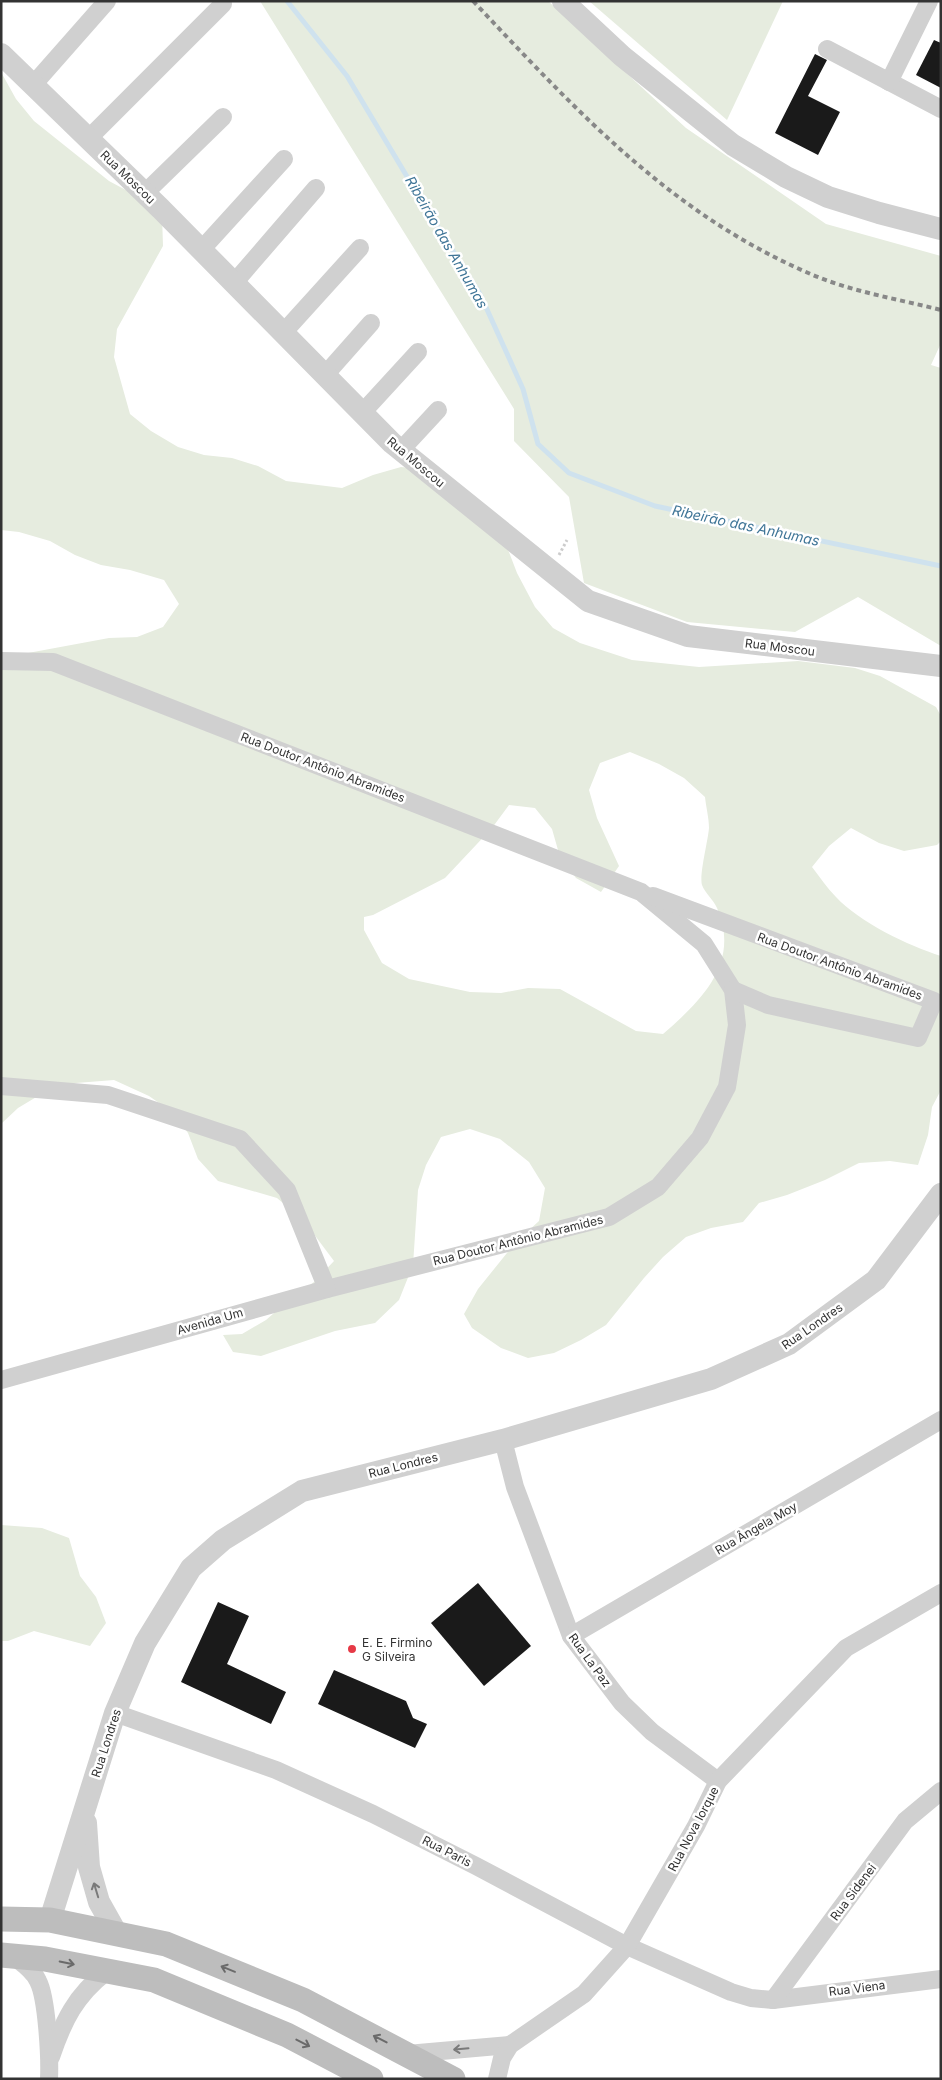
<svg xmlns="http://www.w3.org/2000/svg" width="942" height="2080" font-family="Inter,sans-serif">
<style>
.green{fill:#e6ecdf;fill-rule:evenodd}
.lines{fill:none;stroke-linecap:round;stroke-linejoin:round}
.stream{stroke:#cfe2ee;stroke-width:5}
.building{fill:#1a1a1a}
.path{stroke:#cdcdcd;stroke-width:3;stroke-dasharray:2.5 2.5;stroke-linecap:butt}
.minor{stroke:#d0d0d0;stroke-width:18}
.tertiary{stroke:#d0d0d0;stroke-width:22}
.secondary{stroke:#bdbdbd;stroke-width:25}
.rail{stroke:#888;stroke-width:4;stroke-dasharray:5 4;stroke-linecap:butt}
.oneway{stroke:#7a7a7a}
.oneway2{stroke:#6a6a6a}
.poi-dot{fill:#e63946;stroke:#fff;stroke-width:2}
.labels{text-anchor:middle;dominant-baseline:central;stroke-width:5;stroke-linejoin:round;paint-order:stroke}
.street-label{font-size:12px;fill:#333;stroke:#fff}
.poi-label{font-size:12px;fill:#333;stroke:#fff;text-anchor:start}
.water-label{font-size:14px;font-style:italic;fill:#3f7597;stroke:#fff}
</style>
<rect width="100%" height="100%" fill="#fff"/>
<g class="green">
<path d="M260,1H548L686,128L826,224L941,256V343L931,365L941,368V646L858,597L795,632L687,622L584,583L569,497L514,441V409Z"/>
<path d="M589,1H783L727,120Z"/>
<path d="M1,72L16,99L34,121L109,181L137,196L162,215L163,246L117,329L114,357L130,414L151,431L178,447L204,455L232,458L258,466L286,481L342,488L373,475L401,467L429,470L502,534L517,573L535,607L553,628L580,643L632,660L699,667L798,661L855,668L880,676L936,707L941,716V841L937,845L904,851L879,843L851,828L829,846L812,867C820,877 827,888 836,897C859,922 909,946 941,956V1090L932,1107L928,1135L918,1165L890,1161L859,1163L825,1180L787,1195L759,1203L743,1222L711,1228L686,1237L663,1257L644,1278L606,1325L581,1340L554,1353L528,1358L501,1348L472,1328L464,1314L478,1289L515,1243L539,1221L545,1188L529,1162L500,1139L470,1129L441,1137L426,1165L418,1190L413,1265L399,1300L375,1323L335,1331L261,1356L233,1352L223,1335L242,1334L266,1320L289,1300L314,1282L334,1261L304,1221L277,1198L218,1181L198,1159L188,1133L172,1112L149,1096L114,1080L76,1083L43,1093L18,1108L1,1124V654L28,653L109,638L137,637L163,627L179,604L164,580L130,570L101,565L75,555L50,541L19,532L1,530ZM630,752L659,764L684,778L705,797C706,807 709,818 709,828C708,841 699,875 702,885C705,893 713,899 717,908C741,963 701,1001 663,1034L636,1031L560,989L528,988L501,993L470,992L409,979L382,963L364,930V917L373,915L445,878L492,828L509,805L535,808L552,829L560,857L576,878L601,892L619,866L597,818L589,790L600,763Z"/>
<path d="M1,1525L42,1528L69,1538L80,1576L96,1597L106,1623L90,1646L34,1631L8,1641H1Z"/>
</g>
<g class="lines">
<path class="stream" d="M287,1L347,76L421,200L480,294L523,389L538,444L569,473L655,506L941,566"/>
</g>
<g class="building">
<path d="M934,40L941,43V88L916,75Z"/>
<path d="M815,54L827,60L808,96L840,112L818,155L775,133Z"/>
<path d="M478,1583L531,1646L484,1686L431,1623Z"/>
<path d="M218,1602L249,1616L227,1664L286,1692L271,1724L181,1682Z"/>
<path d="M334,1670L406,1701L413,1718L427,1724L415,1748L318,1704Z"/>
</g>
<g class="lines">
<path class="path" d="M559,555L567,540"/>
<g class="minor">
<path d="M827,49L941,109"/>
<path d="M889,82L929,1"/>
<path d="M33,85L107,1"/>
<path d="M88,139L223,4"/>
<path d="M145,193L223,117"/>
<path d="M201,250L284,159"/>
<path d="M234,283L316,188"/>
<path d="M283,333L360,248"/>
<path d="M325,375L371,323"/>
<path d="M362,413L418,352"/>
<path d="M401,450L438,410"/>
<path d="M1,661L53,662L641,892L704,944L733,990L737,1025L727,1087L700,1138L658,1187L609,1217L327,1289L1,1380"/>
<path d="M653,896L934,1001L918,1038L768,1005L733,990"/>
<path d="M1,1086L108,1095L240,1139L287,1190L327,1289"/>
<path d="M503,1440L515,1487L571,1636L622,1703L652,1732L718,1781"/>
<path d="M571,1636L941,1420"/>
<path d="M115,1713L276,1770L373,1814L476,1866L627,1946L731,1992L751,1998L773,2000L941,1979"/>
<path d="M13,1956C22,1963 33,1970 38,1981C47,1998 50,2058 49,2079"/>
<path d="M773,2000L905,1821L941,1791"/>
<path d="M407,2054L510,2045"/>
<path d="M51,2057C63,2021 76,1995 106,1972"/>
<path d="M497,2079L502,2058L510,2045L584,1994L627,1946L696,1826L718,1781L846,1648L941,1593"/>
</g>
<g class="tertiary">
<path d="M563,1L622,56L733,145L786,177L828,197L879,213L941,229"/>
<path d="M1,54L161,209L392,443L588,601L688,636L941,666"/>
<path d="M86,1823L89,1867L99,1902L117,1934"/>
<path d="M50,1920L115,1713L145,1643L191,1568L223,1540L302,1491L503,1440L711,1379L789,1344L876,1280L941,1194"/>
</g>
<g class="secondary">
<path d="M1,1919L50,1920L166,1944L303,2000L453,2079"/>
<path d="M1,1955L45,1959L154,1980L287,2035L371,2079"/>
</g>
<path class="rail" d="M473,1C576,110 671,215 813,275C853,292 898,299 941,310"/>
</g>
<defs><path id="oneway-shaft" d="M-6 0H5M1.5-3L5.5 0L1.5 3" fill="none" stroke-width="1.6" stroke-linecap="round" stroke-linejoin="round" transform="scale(1.25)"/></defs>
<g class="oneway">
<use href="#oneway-shaft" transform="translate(96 1890) rotate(-107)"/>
<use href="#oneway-shaft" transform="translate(461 2049) rotate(175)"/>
</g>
<g class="oneway2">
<use href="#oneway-shaft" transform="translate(67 1963) rotate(12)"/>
<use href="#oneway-shaft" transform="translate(228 1969) rotate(-158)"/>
<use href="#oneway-shaft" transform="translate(380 2039) rotate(-153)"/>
<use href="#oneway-shaft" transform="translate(303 2043) rotate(27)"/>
</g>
<circle class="poi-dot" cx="352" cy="1649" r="5"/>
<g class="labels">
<g class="street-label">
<text transform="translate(128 177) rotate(44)">Rua Moscou</text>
<text transform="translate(416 462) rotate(40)">Rua Moscou</text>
<text transform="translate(780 647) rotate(7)">Rua Moscou</text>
<text transform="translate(323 767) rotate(21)">Rua Doutor Antônio Abramides</text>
<text transform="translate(840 966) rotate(20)">Rua Doutor Antônio Abramides</text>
<text transform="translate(518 1240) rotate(-14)">Rua Doutor Antônio Abramides</text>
<text transform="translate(210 1321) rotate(-16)">Avenida Um</text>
<text transform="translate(812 1326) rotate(-35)">Rua Londres</text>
<text transform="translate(403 1465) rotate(-14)">Rua Londres</text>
<text transform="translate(756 1528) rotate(-30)">Rua Ângela Moy</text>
<text transform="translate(590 1660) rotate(54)">Rua La Paz</text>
<text transform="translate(106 1743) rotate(-72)">Rua Londres</text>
<text transform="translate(693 1829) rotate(-62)">Rua Nova Iorque</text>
<text transform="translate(447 1851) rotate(27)">Rua Paris</text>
<text transform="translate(853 1892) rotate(-53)">Rua Sidenei</text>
<text transform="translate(857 1988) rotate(-7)">Rua Viena</text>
</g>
<g class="poi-label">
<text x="362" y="1642">E. E. Firmino<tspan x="362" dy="14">G Silveira</tspan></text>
</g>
<g class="water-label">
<text transform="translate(447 242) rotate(60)">Ribeirão das Anhumas</text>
<text transform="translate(746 525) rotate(12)">Ribeirão das Anhumas</text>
</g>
</g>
<rect width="942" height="2080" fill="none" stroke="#333333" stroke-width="5"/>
</svg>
